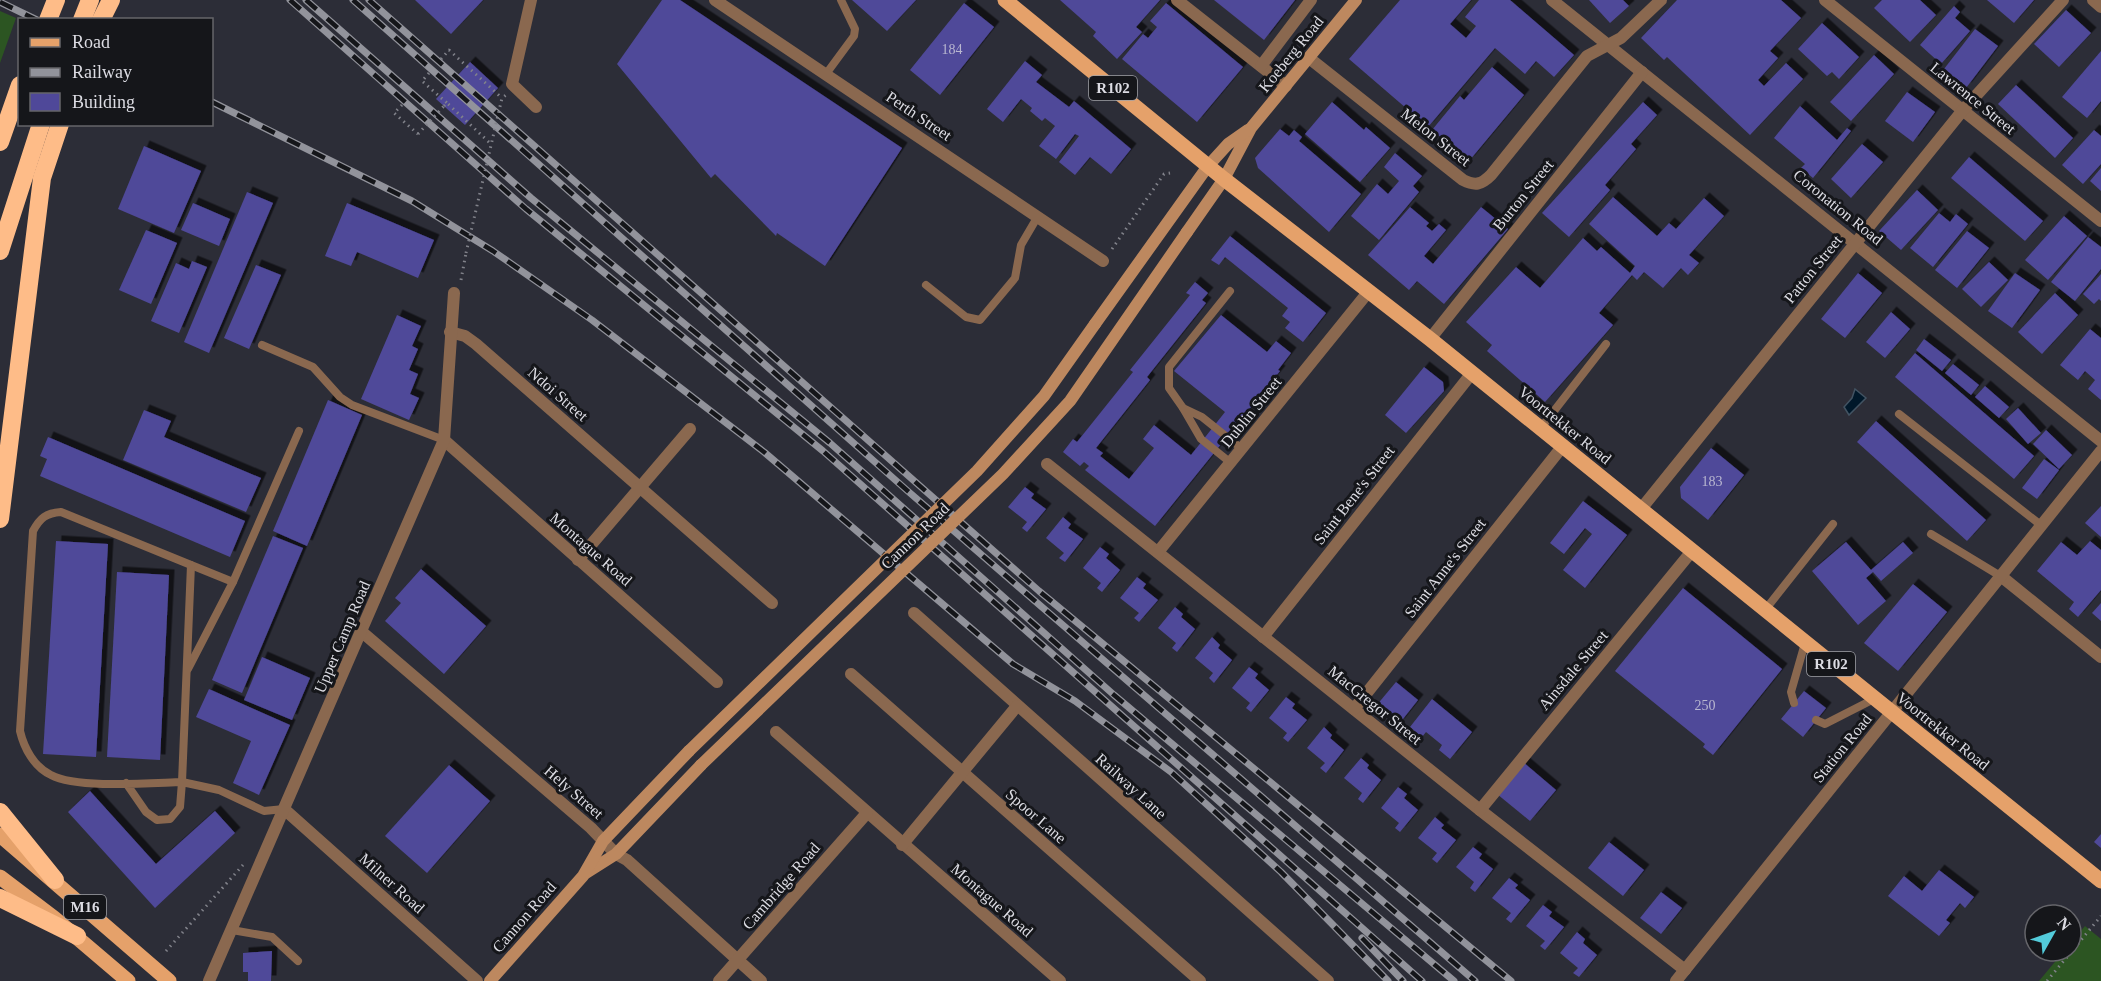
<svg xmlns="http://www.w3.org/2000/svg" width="2101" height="981" font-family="Georgia,serif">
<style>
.green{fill:#2c5522}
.water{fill:#00182a;stroke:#425362;stroke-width:1.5}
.building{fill:#4f4899;filter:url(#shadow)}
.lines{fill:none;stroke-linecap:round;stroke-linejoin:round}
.path{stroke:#82838b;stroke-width:3;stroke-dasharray:1.5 4.5;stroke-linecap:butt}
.lane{stroke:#8a684f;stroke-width:8}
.street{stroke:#8a684f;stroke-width:12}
.secondary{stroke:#bd885f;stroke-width:12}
.primary{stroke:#e5a16a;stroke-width:15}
.highway{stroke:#febc88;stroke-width:18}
.rail-casing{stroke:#92939b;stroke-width:7}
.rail{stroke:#15161a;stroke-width:4.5;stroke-dasharray:14;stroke-linecap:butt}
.path-bridge{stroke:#82838b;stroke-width:3;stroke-dasharray:1.5 4.5;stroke-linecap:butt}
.secondary-bridge{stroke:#bd885f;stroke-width:12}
.labels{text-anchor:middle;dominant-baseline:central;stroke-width:6;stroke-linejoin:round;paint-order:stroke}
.number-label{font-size:14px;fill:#b9b7d0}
.shield{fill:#15161a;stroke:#a0a1a7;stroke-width:1.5}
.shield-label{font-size:15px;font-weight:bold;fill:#dcdce3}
.street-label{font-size:16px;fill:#dcdce3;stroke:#15161a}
</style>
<defs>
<filter id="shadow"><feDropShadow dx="5.5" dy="-5.5" stdDeviation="0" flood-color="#0009"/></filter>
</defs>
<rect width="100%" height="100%" fill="#2c2d37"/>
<g class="green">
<path d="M0,11L16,18L0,63Z"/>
<path d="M2085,926L2101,939V981H2039L2064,951H2071V943Z"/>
</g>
<path class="water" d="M1855,389L1866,398L1849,415L1844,407L1852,398Z"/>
<g class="building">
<path d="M415,0H483L451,34Z"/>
<path d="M662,0H680L902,148L825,266L777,233L776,236L715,174L711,178L617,64Z"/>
<path d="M852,0H916L887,31Z"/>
<path d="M1060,0H1160L1136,27L1142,32L1117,59L1093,36L1096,32Z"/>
<path d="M1214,0H1295L1264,40Z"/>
<path d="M1400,0H1471L1450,24L1466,38L1476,26L1465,17L1479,0H1510L1574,55L1554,77L1536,61L1525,74L1495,48L1428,127L1349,59Z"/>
<path d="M1589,0H1623L1629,6L1610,23Z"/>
<path d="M1677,0H1781L1801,18L1770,51L1778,58L1758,80L1764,86L1786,63L1803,79L1750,135L1667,57L1664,60L1641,38Z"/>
<path d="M1882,0H1920L1936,15L1910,42L1874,8Z"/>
<path d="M1987,0H2034L2014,23Z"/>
<path d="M964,3L994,27L940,95L910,70Z"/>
<path d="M1166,3L1243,67L1197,122L1122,59L1143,34L1148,38L1157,27L1150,21Z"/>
<path d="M1954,6L1960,12L1955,18L1970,31L1941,64L1920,45Z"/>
<path d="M2066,10L2091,33L2059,67L2034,44Z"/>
<path d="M1822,23L1859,57L1839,79L1832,72L1827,76L1798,49Z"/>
<path d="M1975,29L1998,46L1966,88L1944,69Z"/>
<path d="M2101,51V101L2087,118L2062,97Z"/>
<path d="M1874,55L1894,74L1851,121L1830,102Z"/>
<path d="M1025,61L1042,75L1036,82L1069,107L1074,101L1131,149L1111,174L1090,157L1075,175L1059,162L1079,136L1075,134L1056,159L1039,146L1055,126L1045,118L1042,121L1030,111L1032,108L1021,99L1003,122L987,109Z"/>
<path d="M470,62L498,88L465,125L436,99Z"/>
<path d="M1492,67L1524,95L1469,161L1432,130L1460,96L1464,100Z"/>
<path d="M2016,85L2073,138L2055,158L1998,104Z"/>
<path d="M1907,92L1935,112L1913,142L1885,121Z"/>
<path d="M1332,102L1364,130L1366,127L1390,148L1360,182L1305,134Z"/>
<path d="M1643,102L1657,115L1631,144L1636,149L1605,185L1610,190L1569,237L1542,213Z"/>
<path d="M1800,106L1837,140L1847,128L1851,131L1813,178L1801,168L1805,164L1774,138Z"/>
<path d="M1280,129L1289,136L1294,130L1302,137L1299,141L1361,194L1329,232L1258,168L1255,158Z"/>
<path d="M2094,130L2101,136V164L2083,184L2062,165Z"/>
<path d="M1862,144L1883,162L1851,198L1831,179Z"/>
<path d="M144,146L201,171L174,233L118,209Z"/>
<path d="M1395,153L1422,176L1413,186L1419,192L1379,240L1351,216L1377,184L1388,194L1399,181L1384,167Z"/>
<path d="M1969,157L2043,221L2025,241L1951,178Z"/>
<path d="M2101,168V191L2090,181Z"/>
<path d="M1917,190L1938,210L1901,250L1879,231Z"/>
<path d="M247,192L273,203L209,353L184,342Z"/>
<path d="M1613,197L1657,236L1669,223L1676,229L1704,198L1724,216L1689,255L1699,263L1688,275L1681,268L1663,288L1644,272L1637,280L1632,275L1599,313L1613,325L1545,402L1487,351L1492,345L1466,322L1516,267L1540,288L1583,238L1597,251L1601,247L1630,273L1635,266L1589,224Z"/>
<path d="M193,203L230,219L219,246L181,230Z"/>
<path d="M347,203L434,240L418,278L357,252L351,266L325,256Z"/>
<path d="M1410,207L1429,223L1426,226L1432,231L1439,224L1446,230L1424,256L1433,264L1481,207L1508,229L1444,304L1417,281L1409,290L1368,255Z"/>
<path d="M1939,213L1950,222L1956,214L1968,224L1933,267L1910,248Z"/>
<path d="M2064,216L2087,236L2048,280L2025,260Z"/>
<path d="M146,230L177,243L151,304L119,290Z"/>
<path d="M1967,231L1989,248L1957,288L1935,270Z"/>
<path d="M1230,236L1326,313L1303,342L1285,328L1290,322L1282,316L1288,308L1225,257L1219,265L1211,260Z"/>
<path d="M2088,237L2101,247V269L2075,301L2051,282Z"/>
<path d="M192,261L207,267L179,333L151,321L176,263L189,269Z"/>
<path d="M1989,262L2008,280L1981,307L1962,289Z"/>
<path d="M256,265L281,275L249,349L224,338Z"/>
<path d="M1858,273L1882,293L1845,338L1821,319Z"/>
<path d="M2015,273L2040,290L2012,328L1988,311Z"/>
<path d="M2101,274V301L2099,299L2094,304L2083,294Z"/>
<path d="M1195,282L1208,293L1202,300L1206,303L1147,377L1150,380L1096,448L1103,453L1100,456L1129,479L1154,448L1143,439L1154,425L1191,455L1225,412L1174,371L1221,315L1267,352L1276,341L1291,353L1278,370L1280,371L1155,526L1085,470L1089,466L1084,462L1080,466L1063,452L1073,439L1077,442L1133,372L1130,370L1190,295L1186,293Z"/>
<path d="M2055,293L2078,315L2042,354L2018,332Z"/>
<path d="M1891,312L1910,329L1885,358L1866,342Z"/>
<path d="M397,315L421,326L412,346L418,349L409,370L418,374L410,394L419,398L409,420L361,399Z"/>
<path d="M2090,329L2101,338V400L2088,389L2095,380L2085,371L2078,380L2060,365Z"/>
<path d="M1924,339L1951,360L1942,371L1916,350Z"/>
<path d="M1915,353L2034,456L2014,479L1895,377Z"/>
<path d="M1953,364L1979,385L1971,395L1945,373Z"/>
<path d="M1424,367L1443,382L1444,391L1406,433L1385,415Z"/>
<path d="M1985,386L2009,407L1999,418L1975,397Z"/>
<path d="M328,400L362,415L307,546L273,531Z"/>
<path d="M2018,408L2041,433L2028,444L2006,419Z"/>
<path d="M144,410L171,421L164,437L261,478L246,512L123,460Z"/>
<path d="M1876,421L1986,520L1967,541L1857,442Z"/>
<path d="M2046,430L2072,455L2059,469L2033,444Z"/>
<path d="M48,437L245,521L230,557L40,476L47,459L40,456Z"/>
<path d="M1711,448L1744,475L1708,520L1681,498L1680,487Z"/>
<path d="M2044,459L2059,470L2037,499L2022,488Z"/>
<path d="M1025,487L1034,494L1031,498L1046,509L1027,532L1022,528L1027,522L1008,507Z"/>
<path d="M1583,501L1627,535L1585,588L1563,570L1592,534L1585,528L1564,554L1550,543Z"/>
<path d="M2101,506V537L2085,523Z"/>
<path d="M1063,517L1071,524L1068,528L1083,539L1065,562L1059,558L1064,553L1046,538Z"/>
<path d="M273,536L303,548L242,693L212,680Z"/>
<path d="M56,541L108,544L96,757L43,754Z"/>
<path d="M2090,541L2101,550V590L2078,617L2069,609L2074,602L2037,571L2061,542L2077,555Z"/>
<path d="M1846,542L1871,570L1903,542L1913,553L1881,581L1873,572L1866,578L1886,601L1858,625L1812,571Z"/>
<path d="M1100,547L1109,554L1106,558L1120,570L1102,592L1097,588L1101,583L1083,568Z"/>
<path d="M421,569L486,626L444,674L385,621L401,603L395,598Z"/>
<path d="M117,572L169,575L160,760L107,757Z"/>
<path d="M1137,577L1146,584L1143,588L1158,600L1139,622L1134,618L1139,613L1120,598Z"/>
<path d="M1913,584L1947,612L1898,671L1864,643Z"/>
<path d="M1683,588L1782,669L1713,755L1703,747L1705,744L1615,671Z"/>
<path d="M2101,603V621L2092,613Z"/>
<path d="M1175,607L1183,614L1181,617L1195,629L1177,652L1172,648L1176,643L1158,628Z"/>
<path d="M1212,637L1220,645L1218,648L1232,660L1214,683L1209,678L1213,673L1195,658Z"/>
<path d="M262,657L310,678L292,720L244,700Z"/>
<path d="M1249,667L1258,674L1255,678L1269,690L1251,712L1246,708L1250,703L1232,688Z"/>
<path d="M1396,682L1418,700L1399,724L1376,706Z"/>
<path d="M209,689L290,725L259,795L233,783L251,741L196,717Z"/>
<path d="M1804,691L1826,708L1803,737L1781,719Z"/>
<path d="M1286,697L1295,704L1292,708L1307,720L1288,742L1283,738L1287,733L1269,718Z"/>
<path d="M1432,699L1472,732L1450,759L1439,750L1442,745L1426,732L1422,737L1410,727Z"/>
<path d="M1324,727L1332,735L1330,738L1344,750L1326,773L1320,768L1325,763L1307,748Z"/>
<path d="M1361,758L1369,765L1367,768L1381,780L1363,803L1358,799L1362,793L1344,778Z"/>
<path d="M1523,762L1556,790L1530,821L1497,794Z"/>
<path d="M449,765L490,801L427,873L385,836Z"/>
<path d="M1398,787L1407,794L1404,798L1418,810L1400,832L1395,828L1399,823L1381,808Z"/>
<path d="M90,791L156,864L215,811L235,833L155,908L68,812Z"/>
<path d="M1435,817L1444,825L1441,828L1456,840L1437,863L1432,859L1437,853L1418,838Z"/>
<path d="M2101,834V848L2094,842Z"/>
<path d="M1609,842L1644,870L1623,896L1588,868Z"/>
<path d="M1473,847L1482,854L1479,858L1493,869L1475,892L1470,888L1474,882L1456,867Z"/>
<path d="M1939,870L1974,897L1965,908L1960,903L1946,920L1950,923L1939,936L1888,896L1904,876L1922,891Z"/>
<path d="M1509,878L1518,885L1515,888L1530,900L1511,923L1506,919L1511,913L1492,898Z"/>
<path d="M1661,892L1682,908L1661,934L1640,918Z"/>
<path d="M1543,905L1552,912L1549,916L1564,927L1545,950L1540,946L1545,941L1526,926Z"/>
<path d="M1577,932L1585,939L1583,943L1597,955L1579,977L1573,973L1578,968L1560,953Z"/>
<path d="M272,951L271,981H248V972H243V953Z"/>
</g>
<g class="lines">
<g class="path">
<path d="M441,59L449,50L502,98"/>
<path d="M429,73L422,81L447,103"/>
<path d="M402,105L394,113L418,134"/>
<path d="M444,106L447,103L491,144"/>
<path d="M1112,249L1164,174L1170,173"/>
<path d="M461,280L466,253"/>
<path d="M166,951L243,865"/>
<path d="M2047,981L2101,916"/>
</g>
<g class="lane">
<path d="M826,74L854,36L855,29L841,0"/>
<path d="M926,285L966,317L980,320L1015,278L1021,245L1038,216"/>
<path d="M262,345L313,367L340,397L352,405L444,440"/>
<path d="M1183,408L1169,388V367L1230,291"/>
<path d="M1899,414L2042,526"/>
<path d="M1540,429L1606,344"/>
<path d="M1231,463L1201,439L1183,408L1202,417L1242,449"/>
<path d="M1931,534L2002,577"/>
<path d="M233,582L299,431"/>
<path d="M1765,610L1833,524"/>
<path d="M188,669L233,582L191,565"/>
<path d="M1794,703L1791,692L1805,643"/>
<path d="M1816,720L1825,724L1874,699"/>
<path d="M126,783L146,812L157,820L170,819L180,807L182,782C150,783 77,789 51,775C34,767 24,748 20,731L33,531C40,518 46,513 61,512L191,565L182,782L219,790L264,811L284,809"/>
<path d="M232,930L272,937L298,961"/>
</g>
<g class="street">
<path d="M531,0L512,84L536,107"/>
<path d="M715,0L1103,261"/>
<path d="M1177,0L1286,86"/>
<path d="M1552,0L2101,441"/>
<path d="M1825,0L2101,221"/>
<path d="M2093,0L2101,7"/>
<path d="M1309,58L1463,180C1475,186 1481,185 1491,175L1587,56L1621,38L1661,0"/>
<path d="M1261,66L1311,0"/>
<path d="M450,332L465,336L476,344L772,603"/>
<path d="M1430,339L1642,72"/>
<path d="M444,440L717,682"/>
<path d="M1047,464L1480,810L1685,970"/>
<path d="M1641,509L1963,110L2063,0"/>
<path d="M1158,552L1369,291"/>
<path d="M578,560L690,429"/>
<path d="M2002,577L2101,657"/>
<path d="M914,613L1328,981"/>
<path d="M362,632L591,828L616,854L627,860L761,981"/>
<path d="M1263,637L1472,373"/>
<path d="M851,674L1200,981"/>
<path d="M1354,709L1562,447"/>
<path d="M776,732L1060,981"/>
<path d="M284,809L477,981"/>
<path d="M1480,810L1692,551"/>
<path d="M902,845L1017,706"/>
<path d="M209,981L444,440L454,293"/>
<path d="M719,981L867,813"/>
<path d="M1676,981L2101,451"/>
</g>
<g class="secondary">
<path d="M1187,232L1224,179L1251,128L1356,0"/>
<path d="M1095,324L1208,166L1228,144L1248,130"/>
<path d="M586,873L616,854L701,765"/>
<path d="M490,981L583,876L603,841L689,751"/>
</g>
<g class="primary">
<path d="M1005,0L1224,179L1430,339L2101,881"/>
<path d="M0,835L169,981"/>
<path d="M0,877L54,918L128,981"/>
</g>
<g class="highway">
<path d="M48,20L56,0"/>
<path d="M82,20L90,0"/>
<path d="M101,20L111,0"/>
<path d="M0,142L20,85"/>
<path d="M0,251L41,124"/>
<path d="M0,519L42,178L60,124"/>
<path d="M0,812L55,880"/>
<path d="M0,898L77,936"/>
</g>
<defs>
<g id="rail">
<path d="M290,0L526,209L823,451L1422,981"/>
<path d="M306,0L531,198L830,443L1114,695L1454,981"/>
<path d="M353,0L910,493L1475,981"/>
<path d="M369,0L1039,591L1511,981"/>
<path d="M0,2L37,20"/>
<path d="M212,102L412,201L493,251L592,320L764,452L1013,664L1075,701L1171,772L1281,872L1388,981"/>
<path d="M1362,938L1403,981"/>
</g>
</defs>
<use href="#rail" class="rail-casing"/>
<use href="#rail" class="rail"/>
<g class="path-bridge">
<path d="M418,134L444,106"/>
<path d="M466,253L502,98L506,95"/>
</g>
<g class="secondary-bridge">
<path d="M689,751L977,471L1044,396L1095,324"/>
<path d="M701,765L1003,474L1070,401L1187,232"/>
</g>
</g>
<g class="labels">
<g class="number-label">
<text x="952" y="49">184</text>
<text x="1712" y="481">183</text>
<text x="1705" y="705">250</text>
</g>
<g class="shield">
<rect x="1089" y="76" width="48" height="24" rx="4.5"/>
<rect x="1807" y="652" width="48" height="24" rx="4.5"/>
<rect x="64" y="895" width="42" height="24" rx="4.5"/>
</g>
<g class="shield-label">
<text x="1113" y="88">R102</text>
<text x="1831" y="664">R102</text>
<text x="85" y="907">M16</text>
</g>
<g class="street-label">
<text transform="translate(1291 54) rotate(-51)">Koeberg Road</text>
<text transform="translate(1973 98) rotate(39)">Lawrence Street</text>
<text transform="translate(919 116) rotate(34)">Perth Street</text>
<text transform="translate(1436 137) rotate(38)">Melon Street</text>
<text transform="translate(1523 195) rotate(-51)">Burton Street</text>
<text transform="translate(1838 207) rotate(39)">Coronation Road</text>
<text transform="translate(1813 269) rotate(-51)">Patton Street</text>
<text transform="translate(558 394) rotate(41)">Ndoi Street</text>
<text transform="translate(1251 412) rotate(-51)">Dublin Street</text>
<text transform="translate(1565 425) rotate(39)">Voortrekker Road</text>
<text transform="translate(1354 495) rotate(-52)">Saint Bene's Street</text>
<text transform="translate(915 536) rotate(-44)">Cannon Road</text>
<text transform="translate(591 549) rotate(41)">Montague Road</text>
<text transform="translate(1445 568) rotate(-52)">Saint Anne's Street</text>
<text transform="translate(342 637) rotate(-67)">Upper Camp Road</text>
<text transform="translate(1573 670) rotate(-50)">Ainsdale Street</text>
<text transform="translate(1375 705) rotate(39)">MacGregor Street</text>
<text transform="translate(1943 731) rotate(39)">Voortrekker Road</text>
<text transform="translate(1842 748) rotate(-51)">Station Road</text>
<text transform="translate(1131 786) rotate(42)">Railway Lane</text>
<text transform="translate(574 792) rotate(41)">Hely Street</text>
<text transform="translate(1036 816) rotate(41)">Spoor Lane</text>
<text transform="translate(392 883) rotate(42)">Milner Road</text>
<text transform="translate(781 886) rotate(-49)">Cambridge Road</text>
<text transform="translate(992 900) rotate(41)">Montague Road</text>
<text transform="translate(524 917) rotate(-49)">Cannon Road</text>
</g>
</g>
<rect x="18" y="18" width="195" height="108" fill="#15161a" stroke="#65656a" stroke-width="1.5"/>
<rect x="30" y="38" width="30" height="9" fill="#e5a16a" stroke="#65656a" stroke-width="1.5"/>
<text x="72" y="48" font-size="18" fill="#dcdce3">Road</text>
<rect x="30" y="68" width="30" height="9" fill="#92939b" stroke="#65656a" stroke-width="1.5"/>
<text x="72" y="78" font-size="18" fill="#dcdce3">Railway</text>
<rect x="30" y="93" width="30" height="18" fill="#4f4899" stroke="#65656a" stroke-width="1.5"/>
<text x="72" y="108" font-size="18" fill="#dcdce3">Building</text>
<g transform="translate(2053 933) rotate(50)"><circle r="28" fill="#15161a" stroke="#65656a" stroke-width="1.5"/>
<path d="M0-4.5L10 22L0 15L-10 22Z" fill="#53cbda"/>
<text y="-9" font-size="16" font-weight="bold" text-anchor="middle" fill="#dcdce3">N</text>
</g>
</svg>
